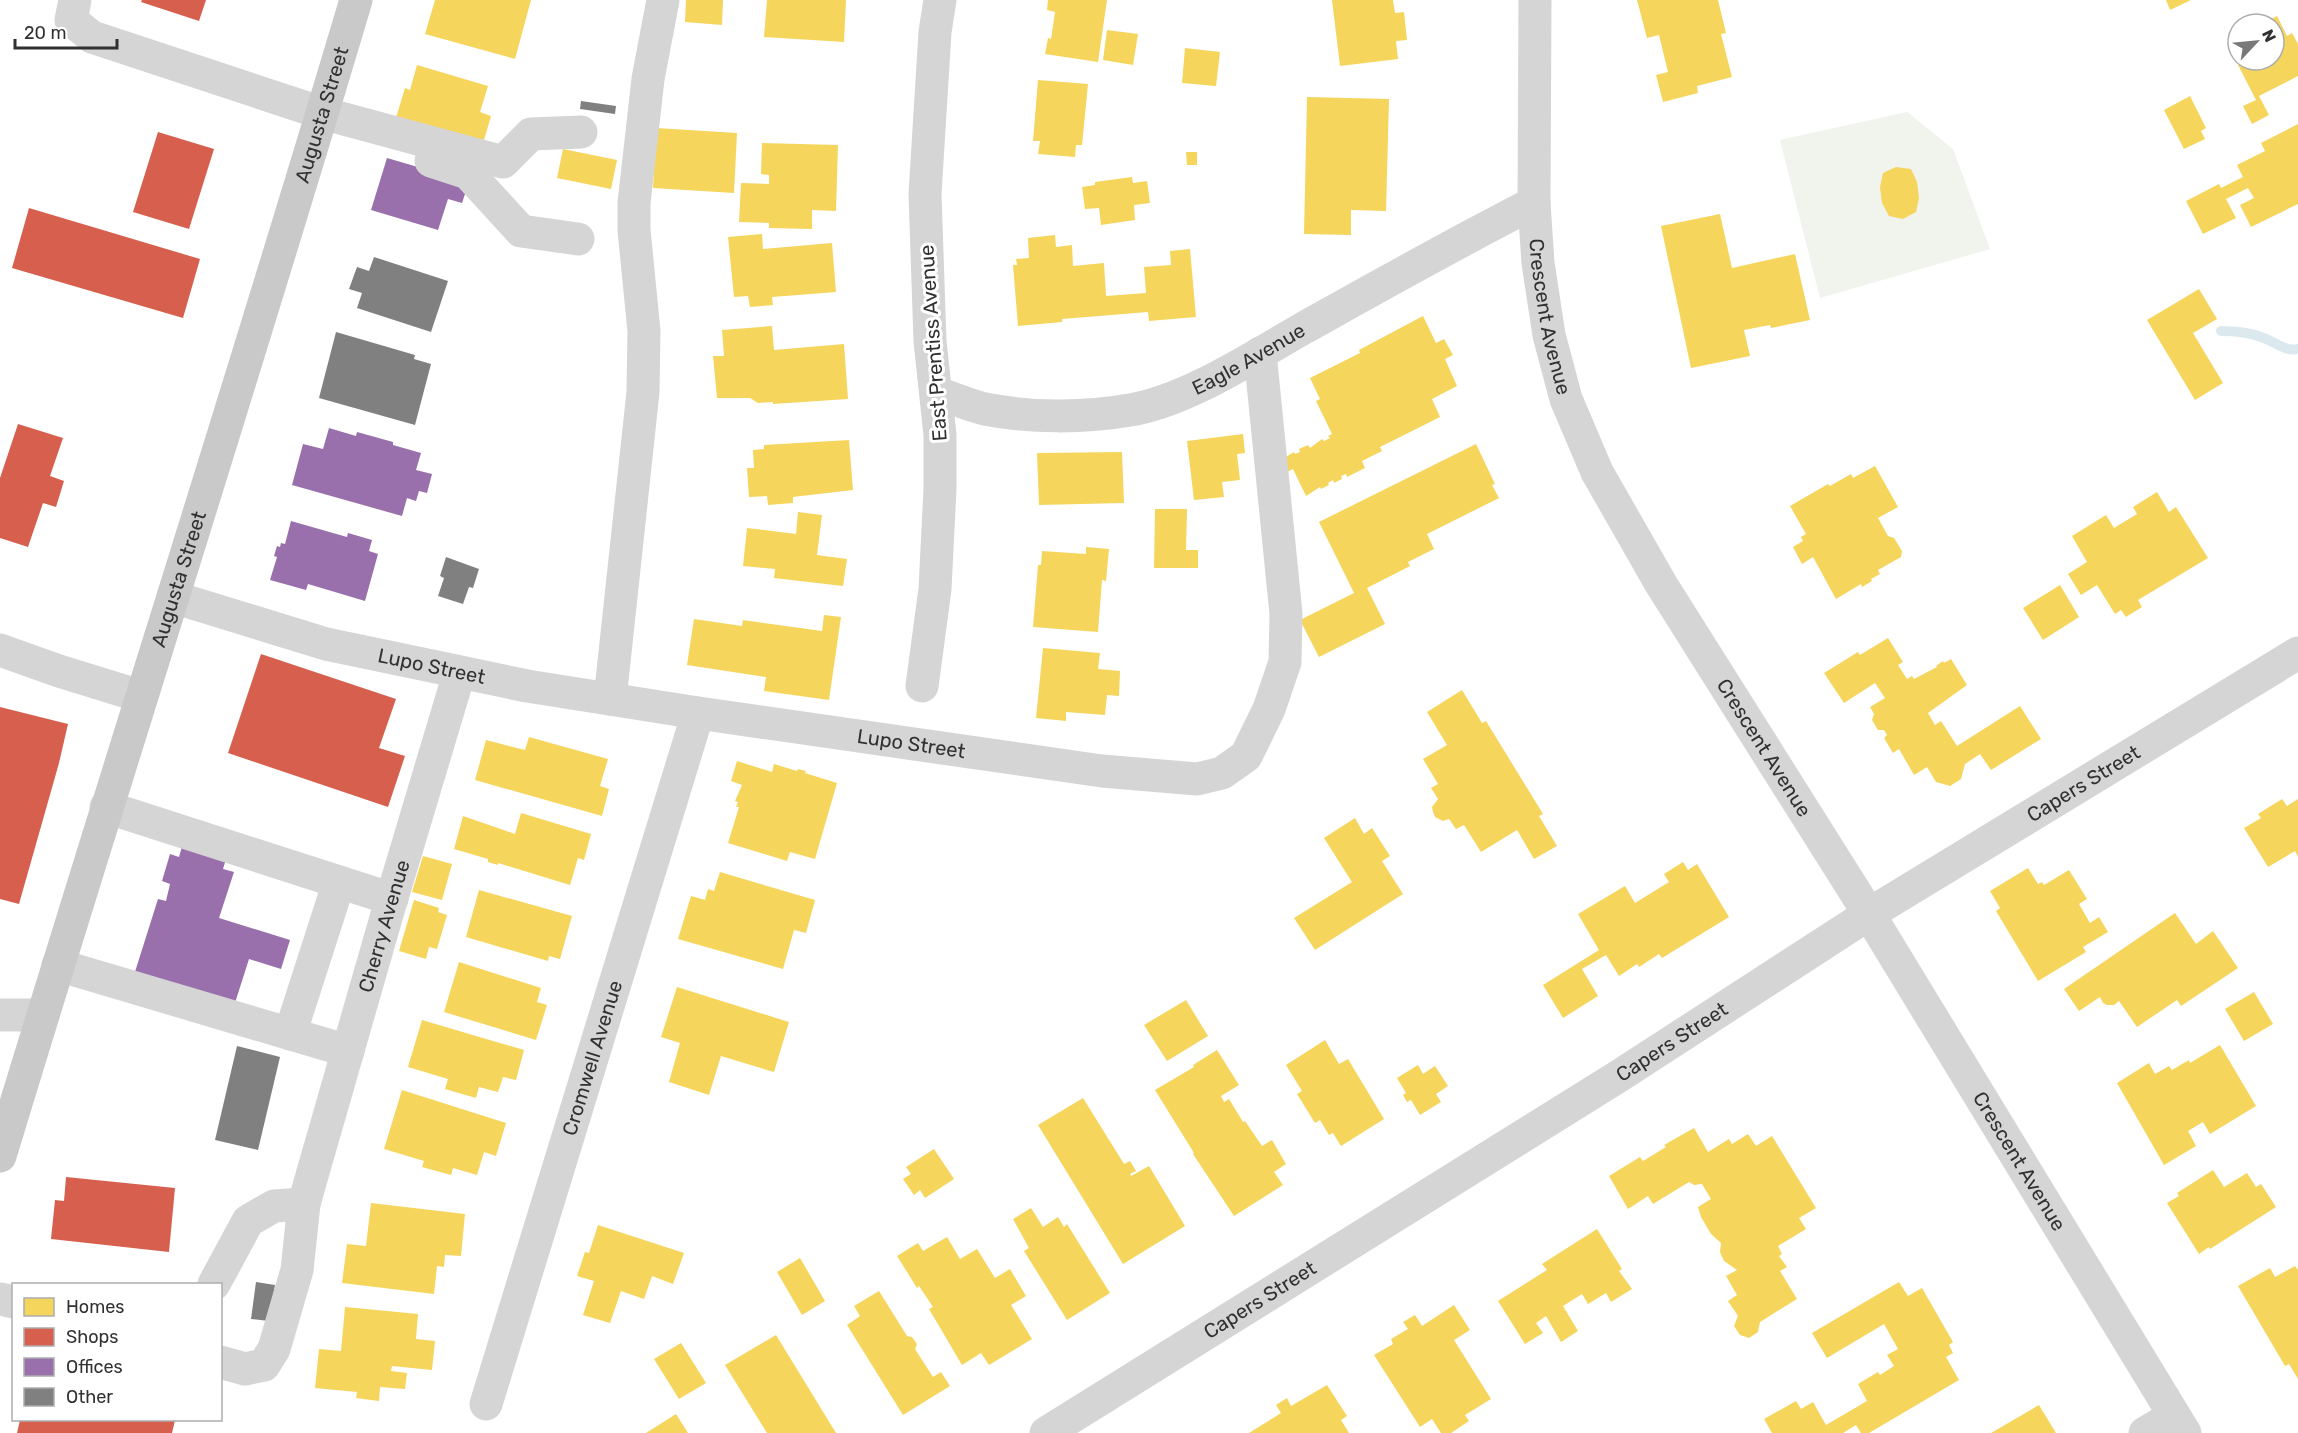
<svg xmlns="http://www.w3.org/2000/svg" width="2298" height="1433" font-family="Rubik,sans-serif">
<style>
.green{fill:#f1f3ed}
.homes{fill:#f6d55c}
.shops{fill:#d6604d}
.offices{fill:#9970ab}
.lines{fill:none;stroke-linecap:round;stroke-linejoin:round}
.stream{stroke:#dbe9ef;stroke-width:10}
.building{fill:#808080}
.minor{stroke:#d5d5d5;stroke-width:33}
.major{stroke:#c9c9c9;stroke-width:33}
.labels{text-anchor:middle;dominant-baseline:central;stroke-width:6;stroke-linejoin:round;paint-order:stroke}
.street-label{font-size:20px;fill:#313131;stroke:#fff}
</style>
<rect width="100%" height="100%" fill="#fff"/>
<path class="green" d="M1907,112L1953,149L1990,249L1820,298L1780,140Z"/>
<g class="homes">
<path d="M435,0H531L515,59L425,34Z"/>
<path d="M686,0H723L722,25L685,22Z"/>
<path d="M767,0H846L844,42L764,37Z"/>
<path d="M1048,0H1107L1098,62L1045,54L1048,38L1051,39L1055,12L1047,10Z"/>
<path d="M1332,0H1393L1395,13L1404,12L1407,40L1396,41L1398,59L1340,66Z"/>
<path d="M1637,0H1718L1726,33L1721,34L1732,77L1697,86L1698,93L1663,102L1656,75L1668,72L1659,35L1647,38Z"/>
<path d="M2166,0H2191L2170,10Z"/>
<path d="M2277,16L2287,36L2292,33L2298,44V76L2259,96L2269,115L2252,124L2243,106L2256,100L2238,65L2244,62L2243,60H2274V24H2261Z"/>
<path d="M1107,30L1138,34L1133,65L1103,60Z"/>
<path d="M1185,48L1220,52L1216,86L1182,83Z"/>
<path d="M417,65L488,86L480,112L491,116L484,140L395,121L405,88L410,90Z"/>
<path d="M1038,80L1088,84L1082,145H1076L1075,157L1038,154L1040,141H1033Z"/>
<path d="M2190,96L2206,128L2201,131L2205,139L2184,149L2164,110Z"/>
<path d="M1307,97L1389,99L1386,211L1351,210V235L1304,234Z"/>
<path d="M2298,124V204L2251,227L2240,205L2254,198L2248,188L2226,199L2236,218L2203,234L2186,201L2219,184L2221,188L2243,177L2237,165L2265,151L2261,143Z"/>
<path d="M656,128L737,133L734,193L653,188Z"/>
<path d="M762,143L838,145L836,211L812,210V229L769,228V223L739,222L741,183L769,184V175L761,174Z"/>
<path d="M563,149L617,160L611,189L557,178Z"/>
<path d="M1186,152H1197V165H1187Z"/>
<path d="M1896,167L1911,169L1917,182L1919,198L1916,212L1903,219L1889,216L1882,203L1880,187L1883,173Z"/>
<path d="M1132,177L1133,183L1147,181L1150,203L1134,205L1135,220L1101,225L1099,208L1085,209L1082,187L1095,185V182Z"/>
<path d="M1720,214L1732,268L1795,254L1810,320L1771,328L1770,325L1744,330L1750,356L1691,368L1661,226Z"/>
<path d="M762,234L763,249L832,243L836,292L772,297L773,305L750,307L748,296L734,297L728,237Z"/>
<path d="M1055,235L1056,247L1072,245L1073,266L1104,263L1106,296L1146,293L1144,267L1171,265L1170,251L1190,249L1196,317L1149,321L1148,312L1062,319V322L1018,326L1013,265H1017L1016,259L1029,258L1028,238Z"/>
<path d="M2199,289L2217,319L2193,333L2223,383L2195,400L2147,320Z"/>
<path d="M1423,316L1436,343L1444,339L1453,355L1445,359L1457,386L1432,399L1440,417L1380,447L1382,451L1362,461L1365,468L1347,477L1346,474L1341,476L1342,479L1334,483L1333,480L1328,483L1329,485L1321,489L1320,487L1306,496L1293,469L1285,473L1286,457L1294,452L1295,454L1300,452L1299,449L1308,445L1310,448L1322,439L1324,441L1330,438L1328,436L1332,434L1316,401L1320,399L1310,378L1360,353L1359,350Z"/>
<path d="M772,326L774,350L844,344L848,399L773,404V402L758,403L750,398H717L713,356H724L722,330Z"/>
<path d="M1243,434L1245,453L1237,454L1240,480L1222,482L1224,497L1194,500L1187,441Z"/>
<path d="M849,440L853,490L793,497V503L768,505L767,496L749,497L747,468H754L753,450L764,449V445Z"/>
<path d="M1476,444L1495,484L1492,485L1499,498L1427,534L1434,549L1408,562L1410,566L1367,588L1385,624L1319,657L1300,620L1354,593L1319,522Z"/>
<path d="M1122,452L1124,503L1039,505L1037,453Z"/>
<path d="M1875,466L1898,507L1878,518L1888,536L1894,538L1902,551L1901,557L1878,570L1880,574L1871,579L1872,581L1862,587L1861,584L1836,599L1813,557L1802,564L1793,547L1803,541L1801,537L1806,534L1790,506L1828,484L1830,486L1851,474L1853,478Z"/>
<path d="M2157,492L2169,512L2176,507L2208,558L2138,600L2142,607L2126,617L2121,610L2115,614L2097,585L2081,595L2068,574L2087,562L2072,536L2106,515L2114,528L2137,514L2133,507Z"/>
<path d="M1155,509H1187L1186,550H1198V568H1154Z"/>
<path d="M798,512L822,515L817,555L847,559L843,586L774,578L775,569L743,566L747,528L796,534Z"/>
<path d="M1086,547L1109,549L1106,581L1102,580L1098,632L1033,627L1038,565H1041L1042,551L1086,554Z"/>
<path d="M2060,585L2079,617L2043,640L2023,608Z"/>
<path d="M824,615L841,617L829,700L764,691L766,677L687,665L694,619L742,626L743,620L822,631Z"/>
<path d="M1888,638L1903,662L1898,665L1907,679L1912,676L1914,679L1937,667L1936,666L1943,661L1944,663L1951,659L1967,685L1928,713L1935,725L1941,721L1957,746L2020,706L2041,739L1991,770L1980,754L1965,764L1961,779L1950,786L1936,782L1927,767L1914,775L1899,749L1893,753L1884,738L1887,735L1884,730H1878L1872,720L1874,714L1870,707L1885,698L1875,683L1844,703L1824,673L1858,652L1860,655Z"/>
<path d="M1043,648L1100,653L1098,669L1120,671L1119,696L1107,695L1105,715L1066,712V721L1036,718Z"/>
<path d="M1462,690L1482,723L1486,721L1543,814L1539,816L1557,846L1534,859L1517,830L1481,852L1464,825L1456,829L1449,819L1443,821L1435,817L1433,812L1432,807L1438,799L1431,788L1438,784L1423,759L1447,745L1427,712Z"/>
<path d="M529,737L608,759L600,786L609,789L602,816L475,780L486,740L525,750Z"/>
<path d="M737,761L772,772L774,764L797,771L798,769L806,771L805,773L837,783L815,859L790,852L787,861L728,843L739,807H736L738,802L735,801L742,785L731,781Z"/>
<path d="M2282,799L2287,806L2298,799V857L2295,851L2268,867L2244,828L2261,818L2258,814Z"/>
<path d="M521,813L591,834L584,860L578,858L570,885L498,863V865L488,862V859L454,849L463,816L515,834Z"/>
<path d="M1355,818L1364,834L1372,828L1390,856L1382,861L1403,894L1315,950L1294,918L1352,882L1324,838Z"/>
<path d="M423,856L452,864L442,900L412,892Z"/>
<path d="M1683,862L1688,870L1697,864L1729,917L1662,958L1659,954L1639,967L1637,964L1619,976L1606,955L1582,969L1598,996L1563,1018L1543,985L1599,950L1578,914L1625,886L1635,903L1669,882L1664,874Z"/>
<path d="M2028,868L2038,884L2042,882L2044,885L2069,870L2087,899L2079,904L2090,923L2099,917L2108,932L2083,947L2086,952L2038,981L1996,911L2000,908L1990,891Z"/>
<path d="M720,872L815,900L806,933L794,930L783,969L678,939L691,896L705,900L708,889L714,891Z"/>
<path d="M479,890L572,916L560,959L549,956L548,961L466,937Z"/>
<path d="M414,900L439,908L438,912L447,915L437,949L429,947L426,959L399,951Z"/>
<path d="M2175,913L2196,944L2213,931L2238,968L2181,1006L2177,1000L2137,1027L2119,1001L2114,1005H2107L2103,1003L2100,997L2079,1011L2064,989Z"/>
<path d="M459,962L541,988L537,1002L547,1005L536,1040L444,1012Z"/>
<path d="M677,987L789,1022L774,1072L721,1056L709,1095L669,1082L680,1043L661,1037Z"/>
<path d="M2254,992L2273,1024L2244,1041L2225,1009Z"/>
<path d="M1186,1000L1208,1036L1167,1061L1144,1025Z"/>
<path d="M422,1020L524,1050L516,1080L503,1077L498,1092L479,1087L476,1098L445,1089L448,1079L408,1067Z"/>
<path d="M1325,1040L1339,1064L1348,1059L1384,1119L1341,1146L1333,1133L1329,1135L1320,1120L1315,1123L1297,1094L1302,1091L1286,1065Z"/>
<path d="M2220,1045L2256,1106L2210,1134L2203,1122L2188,1131L2196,1146L2164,1165L2117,1083L2149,1063L2155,1074L2169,1066L2172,1070L2189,1060L2190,1063Z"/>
<path d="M1217,1050L1239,1085L1221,1096L1224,1102L1229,1099L1243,1122L1245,1121L1262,1146L1272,1140L1286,1164L1274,1172L1283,1185L1234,1216L1193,1154L1194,1153L1155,1090L1194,1067L1193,1065Z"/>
<path d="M1418,1065L1423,1074L1435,1066L1448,1086L1436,1094L1441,1102L1420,1115L1411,1100L1407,1102L1403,1095L1406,1093L1397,1078Z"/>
<path d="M402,1090L506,1123L496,1156L484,1152L477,1175L453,1168L451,1175L422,1167L424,1161L384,1149Z"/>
<path d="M1083,1098L1124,1164L1130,1161L1136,1171L1130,1174L1131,1176L1149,1166L1185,1226L1123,1264L1038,1125Z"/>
<path d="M1694,1128L1708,1152L1729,1139L1732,1144L1748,1134L1756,1146L1772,1136L1816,1208L1799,1218L1806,1229L1778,1246L1782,1254L1779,1256L1787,1267L1780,1271L1797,1299L1760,1322L1758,1332L1749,1338L1740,1335L1734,1326L1738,1316L1728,1301L1737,1295L1726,1276L1737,1270L1724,1261L1720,1252L1721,1243L1711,1234L1701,1217L1698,1207L1711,1199L1702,1184L1694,1185L1689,1182L1653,1204L1648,1196L1628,1209L1609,1176L1640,1157L1643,1161L1666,1147L1664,1145Z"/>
<path d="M934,1149L954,1179L925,1198L920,1190L914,1195L903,1179L911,1174L906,1167Z"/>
<path d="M2213,1170L2224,1187L2247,1173L2256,1187L2261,1184L2276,1207L2210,1249L2209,1247L2199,1254L2167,1203L2179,1196L2177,1193Z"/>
<path d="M371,1203L465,1214L461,1256L445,1255L444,1267L437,1266L434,1294L342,1283L347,1244L366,1246Z"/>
<path d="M1031,1208L1043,1227L1058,1217L1064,1227L1067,1224L1110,1293L1067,1320L1024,1251L1029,1248L1013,1219Z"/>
<path d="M598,1225L684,1253L673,1284L652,1276L644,1299L621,1291L610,1323L583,1315L594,1281L577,1276L585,1252L589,1253Z"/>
<path d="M1597,1229L1622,1269L1619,1271L1632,1289L1611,1302L1606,1293L1588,1304L1582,1294L1563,1306L1578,1331L1561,1342L1546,1316L1536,1323L1543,1333L1525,1344L1498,1301L1547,1270L1542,1264Z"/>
<path d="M947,1237L960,1259L977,1249L995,1278L1010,1269L1026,1296L1011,1305L1032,1339L989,1365L981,1353L962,1365L929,1309L933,1307L919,1286L917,1288L897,1256L918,1243L923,1251Z"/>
<path d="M800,1258L825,1301L802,1315L777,1272Z"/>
<path d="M2295,1266L2298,1270V1379L2289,1364L2285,1366L2238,1286L2270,1268L2275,1277Z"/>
<path d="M1899,1282L1908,1296L1922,1288L1953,1342L1949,1345L1953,1353L1946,1357L1959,1380L1869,1433H1861L1856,1425L1843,1433H1772L1764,1419L1796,1401L1801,1409L1813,1402L1826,1425L1867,1401L1858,1384L1878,1372L1880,1375L1894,1366L1887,1355L1898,1349L1884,1324L1827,1358L1812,1333Z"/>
<path d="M879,1291L907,1336L912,1337L917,1344L915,1349L933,1377L941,1372L950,1386L903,1415L847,1325L860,1316L854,1306Z"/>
<path d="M1454,1305L1470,1330L1454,1340L1491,1399L1465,1415L1469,1421L1451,1433H1441L1432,1419L1420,1427L1374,1355L1393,1344L1391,1339L1408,1329L1403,1322L1415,1315L1422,1326Z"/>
<path d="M345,1307L418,1314L416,1339L435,1341L432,1370L392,1366L391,1371L407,1373L405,1389L380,1387L379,1401L356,1398L357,1392L315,1388L319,1349L341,1351Z"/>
<path d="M776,1335L836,1433H767L725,1365Z"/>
<path d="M681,1343L706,1383L679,1399L654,1359Z"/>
<path d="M1327,1385L1347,1416L1341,1420L1349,1433H1249L1281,1413L1276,1405L1287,1398L1291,1406Z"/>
<path d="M2039,1405L2056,1433H1991Z"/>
<path d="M676,1414L688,1433H646Z"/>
</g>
<g class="shops">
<path d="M142,0H206L199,21L141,2Z"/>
<path d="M158,132L214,149L189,229L133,212Z"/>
<path d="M29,208L200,259L183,318L12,268Z"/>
<path d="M18,424L63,438L50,476L64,481L56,507L43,503L28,547L0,538V478Z"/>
<path d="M261,654L396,699L379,748L405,756L388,807L228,753Z"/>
<path d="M0,707L68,724L59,763L19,904L0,899Z"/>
<path d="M66,1177L175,1188L169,1252L51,1239L55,1200L64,1201Z"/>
<path d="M20,1420H175L172,1433H17Z"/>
</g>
<g class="offices">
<path d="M387,158L469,182L462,203L448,199L438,230L371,210Z"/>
<path d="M329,428L356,436L357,432L393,442V445L421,453L416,470L432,474L427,493L419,491L416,501L407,498L402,516L292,485L303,444L323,449Z"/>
<path d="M291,521L347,537L348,533L372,540L369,551L378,554L365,601L308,584L306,590L270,580L277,557L274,556L277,546L280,547L281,543L285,544Z"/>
<path d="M183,843L227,856L223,869L234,872L219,918L290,940L281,969L249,959L234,1006L134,975L158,899L166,901L170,884L162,881L170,854L179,857Z"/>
</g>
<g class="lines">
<path class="stream" d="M2221,331C2235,331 2248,332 2261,337C2274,341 2285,352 2298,349"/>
</g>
<g class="building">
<path d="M581,101L616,106L615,114L580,109Z"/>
<path d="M374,257L448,281L431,332L357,308L362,293L349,289L357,267L369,271Z"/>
<path d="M336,332L415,355L414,359L431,364L415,425L319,398Z"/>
<path d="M446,557L479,569L473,588L469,587L463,604L438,596L444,578L440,576Z"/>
<path d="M237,1046L280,1057L258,1150L215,1140Z"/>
<path d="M256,1282L275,1285L269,1321L251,1319Z"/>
</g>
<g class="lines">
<g class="minor">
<path d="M75,0L71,20L92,37L322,113L503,162L531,134L581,132"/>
<path id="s1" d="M1535,0L1534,203L1538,263L1549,335L1566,399L1597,472L1661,584L1869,914L2185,1433"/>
<path d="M431,161L468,173L521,231L578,239"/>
<path id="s2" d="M937,393C953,398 969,405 985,409C1029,418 1085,418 1130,410C1186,401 1253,357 1302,329C1379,286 1455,243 1534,203"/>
<path id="s3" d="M173,597L326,644L527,686L698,713L1102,771L1197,779L1222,773L1246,756L1269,709L1285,662L1286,614L1260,353"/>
<path d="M0,650L59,671L140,696"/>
<path d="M922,686L935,589L940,489V435L930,341L925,194L935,32L940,0"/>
<path d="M610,699L643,392L644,331L634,230V203L648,79L663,0"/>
<path d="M106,807L392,899"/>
<path d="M58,965L348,1051"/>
<path d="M0,1015H43"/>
<path d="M290,1034L339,882"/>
<path d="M214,1284L248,1221L274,1206L304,1204"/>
<path d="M0,1299L14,1302"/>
<path id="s4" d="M220,1362L245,1369L264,1365L274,1349L297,1270L304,1204L311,1179L388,911L459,674"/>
<path id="s5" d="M486,1404L698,713"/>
<path id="s6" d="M1046,1433L1619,1076L1869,914L2298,653"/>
<path d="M2145,1433L2174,1416"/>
</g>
<path class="major" id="s7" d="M0,1156C117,770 241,387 356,0"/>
</g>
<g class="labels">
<g class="street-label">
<text stroke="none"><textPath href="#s7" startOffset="1090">Augusta Street</textPath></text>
<text stroke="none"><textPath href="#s1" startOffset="318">Crescent Avenue</textPath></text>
<text transform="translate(933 343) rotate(-94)">East Prentiss Avenue</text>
<text stroke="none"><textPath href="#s2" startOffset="326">Eagle Avenue</textPath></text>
<text stroke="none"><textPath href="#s7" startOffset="604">Augusta Street</textPath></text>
<text stroke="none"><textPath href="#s3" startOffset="268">Lupo Street</textPath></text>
<text stroke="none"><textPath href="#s3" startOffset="754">Lupo Street</textPath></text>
<text stroke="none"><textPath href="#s1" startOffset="804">Crescent Avenue</textPath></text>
<text stroke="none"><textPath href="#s6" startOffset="1224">Capers Street</textPath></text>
<text stroke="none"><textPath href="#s4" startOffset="502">Cherry Avenue</textPath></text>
<text stroke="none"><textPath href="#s6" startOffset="738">Capers Street</textPath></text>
<text stroke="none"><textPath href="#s5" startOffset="362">Cromwell Avenue</textPath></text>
<text stroke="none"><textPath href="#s1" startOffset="1290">Crescent Avenue</textPath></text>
<text stroke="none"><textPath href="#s6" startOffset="252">Capers Street</textPath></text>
</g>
</g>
<rect x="12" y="1283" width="210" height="138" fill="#ffffff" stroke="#adadad" stroke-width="1.5"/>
<rect x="24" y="1298" width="30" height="18" fill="#f6d55c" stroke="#adadad" stroke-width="1.5"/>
<text x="66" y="1313" font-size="18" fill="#313131">Homes</text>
<rect x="24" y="1328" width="30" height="18" fill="#d6604d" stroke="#adadad" stroke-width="1.5"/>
<text x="66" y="1343" font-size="18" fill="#313131">Shops</text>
<rect x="24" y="1358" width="30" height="18" fill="#9970ab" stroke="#adadad" stroke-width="1.5"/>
<text x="66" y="1373" font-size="18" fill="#313131">Offices</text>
<rect x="24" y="1388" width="30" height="18" fill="#808080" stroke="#adadad" stroke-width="1.5"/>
<text x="66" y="1403" font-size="18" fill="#313131">Other</text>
<g transform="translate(2256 42) rotate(64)"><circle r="28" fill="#ffffff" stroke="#adadad" stroke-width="1.5"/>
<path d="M0-4.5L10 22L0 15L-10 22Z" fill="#797979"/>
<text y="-9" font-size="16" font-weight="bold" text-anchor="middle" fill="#313131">N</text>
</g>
<path d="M15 39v9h102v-9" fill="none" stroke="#313131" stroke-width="3"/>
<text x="24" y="39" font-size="18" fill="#313131" stroke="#ffffff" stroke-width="4.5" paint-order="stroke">20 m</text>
</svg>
